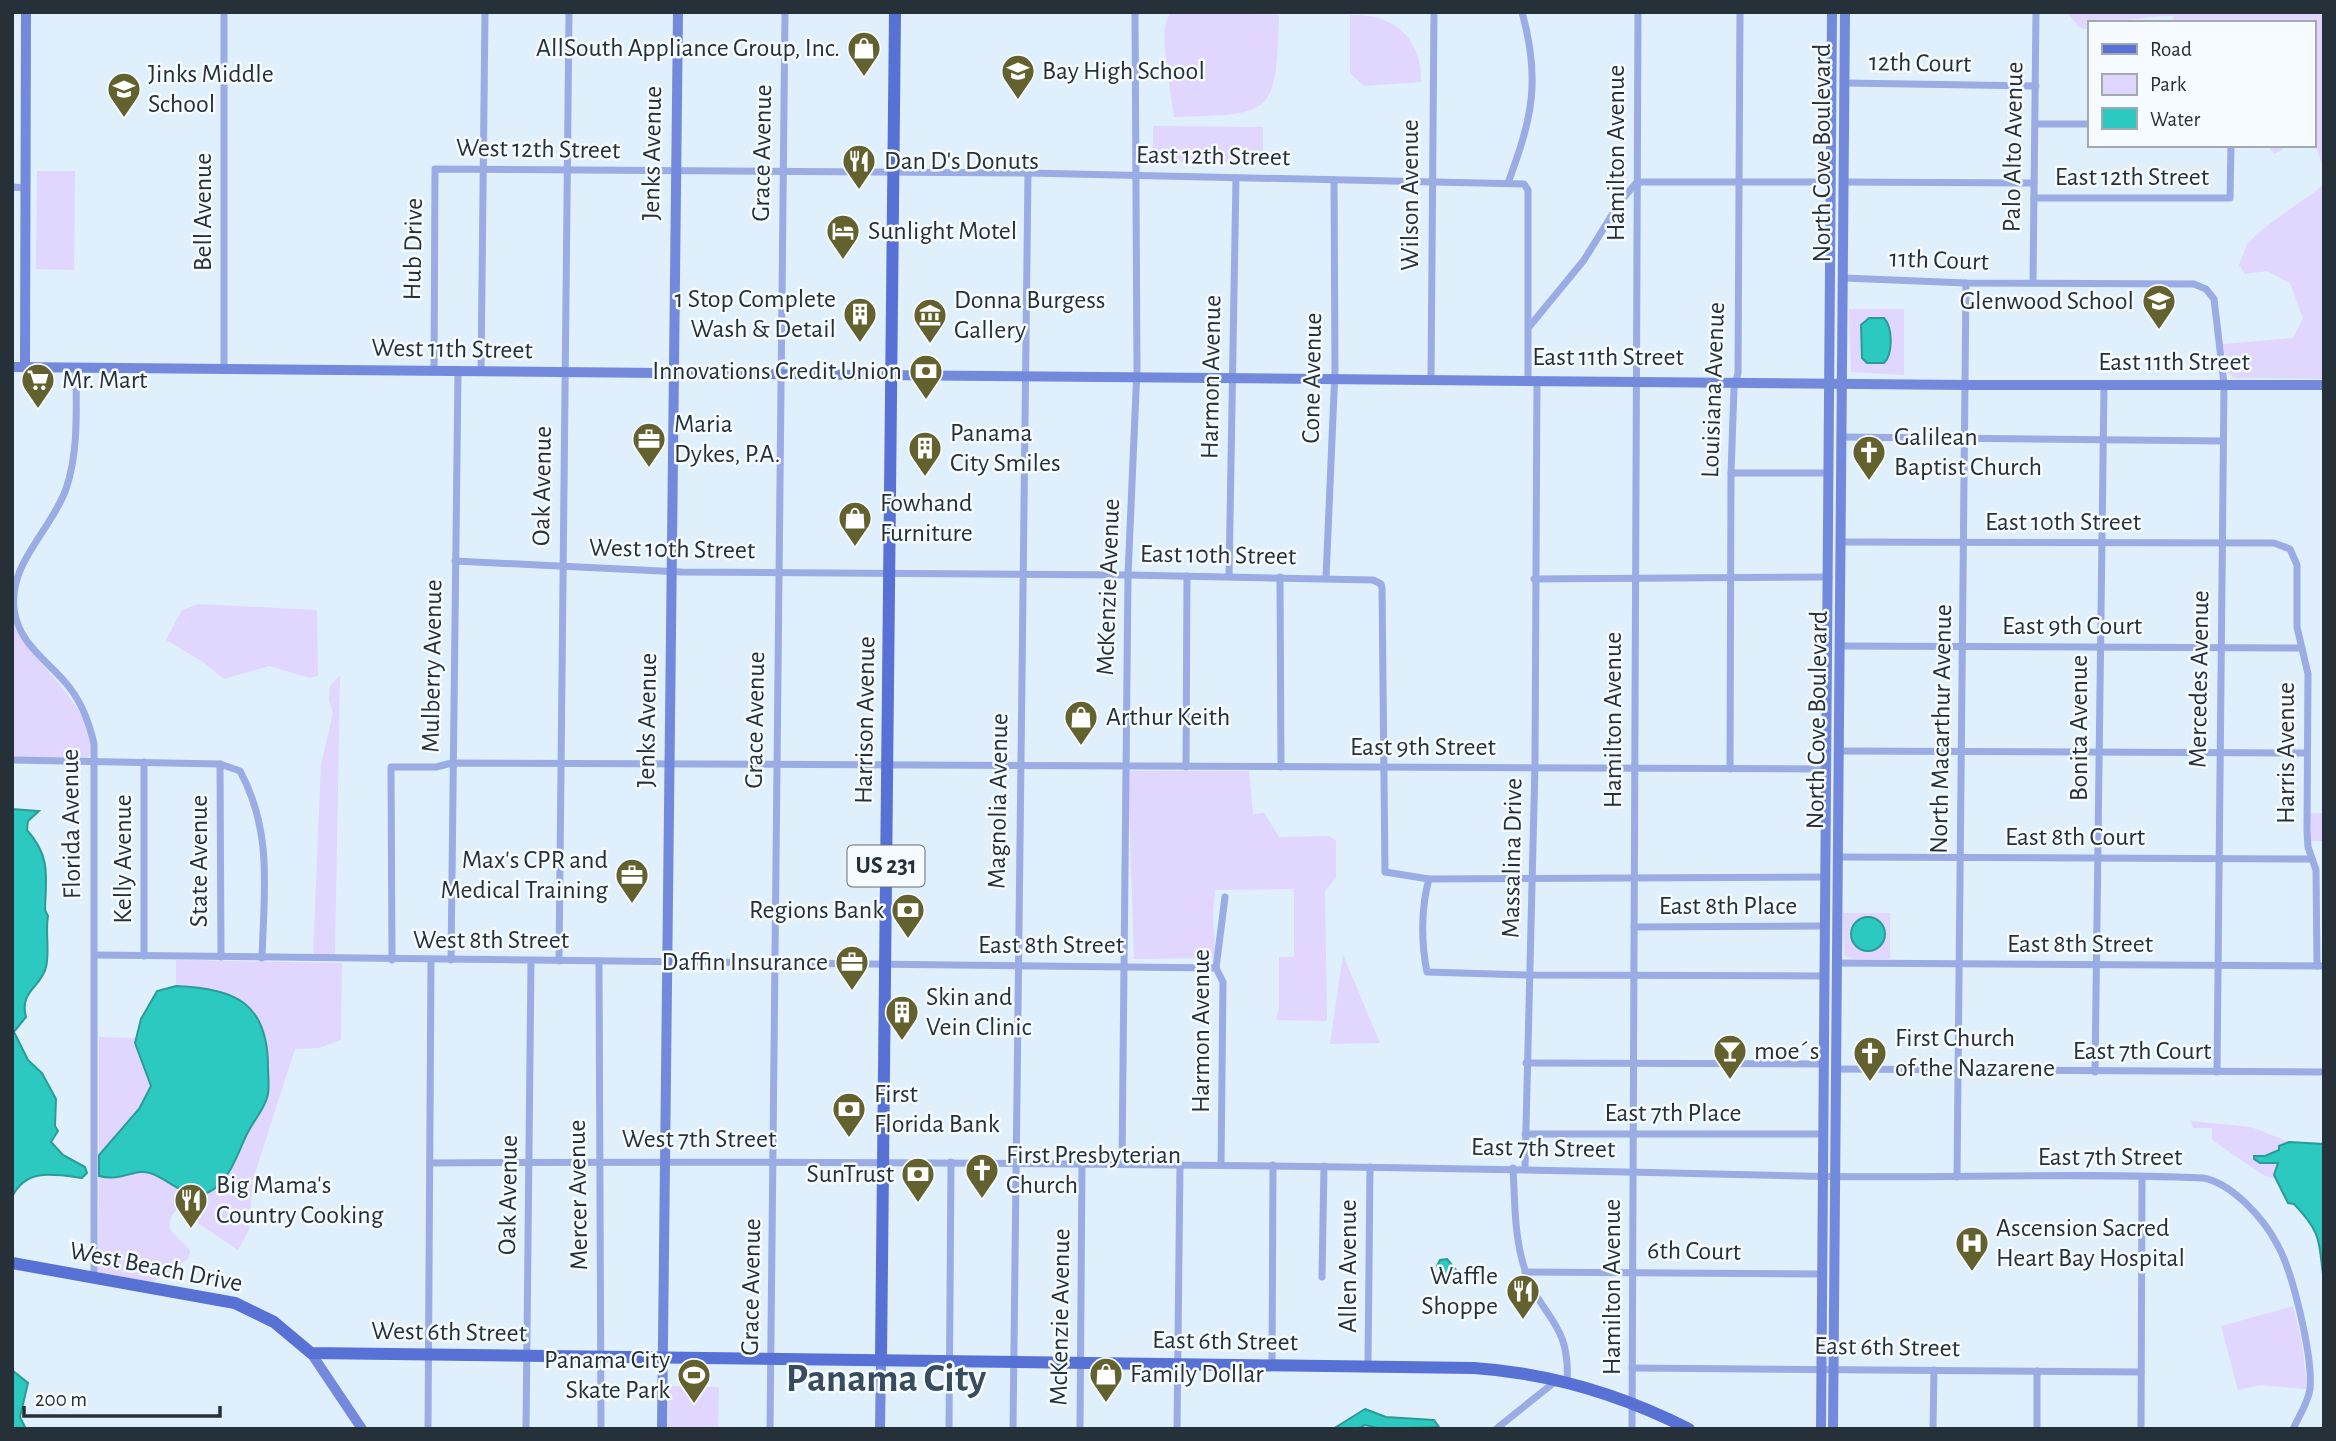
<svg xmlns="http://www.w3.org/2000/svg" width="2336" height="1441" font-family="'Alegreya Sans',sans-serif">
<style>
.green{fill:#e1d6fd}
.water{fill:#2bc9c0;stroke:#2a9b97;stroke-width:2}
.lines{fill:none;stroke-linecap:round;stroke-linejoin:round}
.street{stroke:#9aace3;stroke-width:7}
.secondary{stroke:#738adc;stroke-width:10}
.primary{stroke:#5871d5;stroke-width:12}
.labels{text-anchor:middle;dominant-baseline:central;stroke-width:5;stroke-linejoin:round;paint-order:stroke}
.shield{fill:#f6fbff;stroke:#646d74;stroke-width:2}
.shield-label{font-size:24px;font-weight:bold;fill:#263038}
.poi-label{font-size:26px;fill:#263038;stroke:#f6fbff;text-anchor:start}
.street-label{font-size:26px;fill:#263038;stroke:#f6fbff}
.town-label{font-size:40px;font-weight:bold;fill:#374c5e;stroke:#f6fbff}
</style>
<rect width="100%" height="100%" fill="#e0effc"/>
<g class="green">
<path d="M1171,12L1279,15C1276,116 1274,114 1174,117C1172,95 1156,27 1171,12Z"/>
<path d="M2067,12H2324V169L2316,147L2289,145L2275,154L2266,145H2313V23H2175L2173,16C2144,16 2118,23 2089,23V30L2079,27Z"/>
<path d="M1350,15C1393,13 1422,38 1421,82L1364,86L1350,73Z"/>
<path d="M1153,126L1263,127V163L1153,161Z"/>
<path d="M37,171H75L74,270L36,269Z"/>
<path d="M2324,185V379L2233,378L2227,368L2223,344L2293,338L2303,318L2290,283L2267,271L2245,274L2239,265L2247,244L2264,228Z"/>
<path d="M1849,309H1904V375L1851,372Z"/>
<path d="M199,604L317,610L318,676L310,678L269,666L224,679L203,662L166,640L182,610Z"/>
<path d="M12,621C24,657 108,718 88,758H12Z"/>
<path d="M340,675L335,955H313L321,765L333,713L329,700L330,686Z"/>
<path d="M1128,771H1249L1253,814L1264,813L1279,837L1329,836L1336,841V878L1325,890L1327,1021L1276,1020L1279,1008V957H1294V889L1215,890L1213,916L1216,958L1134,959Z"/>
<path d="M2310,813H2324V841H2311Z"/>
<path d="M1843,913H1890V959H1854L1844,955Z"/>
<path d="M1343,955L1380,1043L1330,1044Z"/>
<path d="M176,960L342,963L341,1040L319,1048L295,1049L253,1179L249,1230L238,1250L177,1209L170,1218V1230L190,1250L189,1258L153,1282L98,1273L99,1176C121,1182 132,1169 148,1172C163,1176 177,1190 199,1194L268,1098L192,986H176Z"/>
<path d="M99,1037L137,1038L136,1044L151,1086L139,1109L99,1155Z"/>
<path d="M2191,1121L2251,1127L2289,1142L2283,1143C2278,1152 2269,1157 2258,1156L2278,1163L2275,1179L2263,1175L2212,1140V1128H2193Z"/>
<path d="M2293,1306L2302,1343L2307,1389L2261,1385L2238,1390L2221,1326Z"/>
<path d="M669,1386L719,1387L718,1429H668Z"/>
</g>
<g class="water">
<path d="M1869,318H1884C1893,328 1893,354 1884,363H1867L1862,358L1861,325Z"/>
<path d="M12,809L39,811L28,821L27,830C51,857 46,876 45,910L48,916C45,932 50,952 46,967C41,988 19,991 26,1017L14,1032L28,1060L42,1073L56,1099L55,1126L58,1131L51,1142L63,1155L85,1167L87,1173L82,1178C53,1174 26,1168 12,1197Z"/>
<circle cx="1868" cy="934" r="17"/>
<path d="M176,986C235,988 268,1003 268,1067C268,1076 270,1090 267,1098C263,1111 252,1123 246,1136C237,1155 229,1182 209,1192C187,1202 168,1178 150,1173C135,1168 122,1182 99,1176V1155L139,1109L151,1086L135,1043L141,1019L157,991Z"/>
<path d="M2289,1142L2324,1144V1281C2318,1243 2324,1235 2294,1204L2288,1203L2274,1175L2278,1163H2260L2254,1159V1156H2265L2279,1150V1146Z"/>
<path d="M1447,1259L1457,1271L1456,1282L1452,1283L1441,1275L1437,1266L1440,1260Z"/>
<path d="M12,1370L28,1383L20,1417L26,1429H12Z"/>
<path d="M1365,1409L1386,1417L1434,1420L1439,1427L1382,1429L1365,1425L1357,1429H1333Z"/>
</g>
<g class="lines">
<g class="street">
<path d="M1845,83L2036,86"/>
<path d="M2036,124H2089"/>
<path d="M1845,182L2034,183"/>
<path d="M1508,183C1532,118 1541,81 1522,12"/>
<path d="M12,187L26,188"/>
<path d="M2034,198H2230L2231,145"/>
<path d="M1844,278L1966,283L2194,284L2206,289L2214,299L2224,384L2217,1072"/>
<path d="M2033,283L2036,12"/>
<path d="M1529,327L1584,260L1620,202L1637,182H1831"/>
<path d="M76,368C76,408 79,451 66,489C51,531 9,562 14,609C18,642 45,659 65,682C80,699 89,721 94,744V1277"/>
<path d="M224,370V12"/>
<path d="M434,372L435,169L1028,173L1524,184L1528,190V380"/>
<path d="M481,372L485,12"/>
<path d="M1431,379L1434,12"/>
<path d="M1843,437L2223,441"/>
<path d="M1731,473H1829"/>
<path d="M1842,542L2274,543L2290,549L2297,565V627L2308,674L2307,831L2308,847L2316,870L2317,966"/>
<path d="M455,561L681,572L1128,575L1373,580L1381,584L1382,588L1385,872L1429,879L1824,877"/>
<path d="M1229,576L1236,178"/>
<path d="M1280,577L1281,767"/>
<path d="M1326,578L1335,370L1334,180"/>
<path d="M1534,579L1829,577"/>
<path d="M1842,646L2302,648"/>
<path d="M1840,751L2306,753"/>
<path d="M12,760L220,764L240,771C273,832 264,891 262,958"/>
<path d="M220,764L221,957"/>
<path d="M1186,767L1187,576"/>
<path d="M1730,769L1731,473L1734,389L1738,373L1740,12"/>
<path d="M1838,857L2312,859"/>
<path d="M1429,879C1421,907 1421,943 1427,972L1527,975L1823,976"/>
<path d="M1634,927L1824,926"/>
<path d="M96,955L1216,968"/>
<path d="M144,956V762"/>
<path d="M392,960L391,767H436L452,763L1826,769"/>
<path d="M451,960L458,372"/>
<path d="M559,961L569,12"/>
<path d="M599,961L601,1429"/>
<path d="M1837,963L2324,966"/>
<path d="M1216,968L1223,982L1221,1165"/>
<path d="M1216,968L1225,897"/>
<path d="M1526,1063L1822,1064"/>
<path d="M1835,1069L2324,1072"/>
<path d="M2095,1072L2104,385"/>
<path d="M1525,1134H1821"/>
<path d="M431,1163C888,1160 1345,1165 1802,1176C1935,1179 2070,1172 2203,1178C2232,1183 2264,1219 2277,1244C2293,1272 2313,1357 2310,1389C2308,1403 2299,1416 2293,1429"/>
<path d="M1122,1164L1128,575L1137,369L1135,12"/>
<path d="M1513,1168C1515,1202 1514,1237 1525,1270C1541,1319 1571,1321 1567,1383"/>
<path d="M1525,1168L1535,764L1537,380"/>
<path d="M1957,1177L1966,283"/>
<path d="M1525,1272L1820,1274"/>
<path d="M1322,1277L1324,1166"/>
<path d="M1272,1364L1273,1165"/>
<path d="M1368,1365L1370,1167"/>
<path d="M1632,1368L2141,1372"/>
<path d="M428,1429L431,960"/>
<path d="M526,1429L531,961"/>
<path d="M770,1429L785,12"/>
<path d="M949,1429L951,1162"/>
<path d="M1013,1429L1028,173"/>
<path d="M1080,1429L1082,1163"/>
<path d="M1177,1429L1180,1165"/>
<path d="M1496,1429L1556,1381"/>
<path d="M1632,1429L1638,12"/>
<path d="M1933,1429L1934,1370"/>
<path d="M2037,1429V1371"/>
<path d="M2141,1429L2142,1178"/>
</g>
<g class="secondary">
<path d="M12,367L1966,385H2324"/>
<path d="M25,367L26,12"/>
<path d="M311,1353L362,1429"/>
<path d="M662,1429L678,12"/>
<path d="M880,1429L881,1360"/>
<path d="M1821,1429L1832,12"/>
<path d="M1833,1429L1845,12"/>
</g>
<g class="primary">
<path d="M12,1263L235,1303L274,1322L311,1353L1474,1368C1549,1373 1622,1395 1689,1429"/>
<path d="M881,1360L895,12"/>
</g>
</g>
<defs>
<symbol id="shop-pin" viewBox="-11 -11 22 30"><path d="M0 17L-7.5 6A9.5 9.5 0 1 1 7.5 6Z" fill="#63612e" stroke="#f6fbff"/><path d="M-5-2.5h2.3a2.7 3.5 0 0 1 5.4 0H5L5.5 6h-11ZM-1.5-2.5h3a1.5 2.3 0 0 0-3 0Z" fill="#fff"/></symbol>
<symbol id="school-pin" viewBox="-11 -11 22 30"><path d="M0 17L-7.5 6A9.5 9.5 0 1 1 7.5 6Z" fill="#63612e" stroke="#f6fbff"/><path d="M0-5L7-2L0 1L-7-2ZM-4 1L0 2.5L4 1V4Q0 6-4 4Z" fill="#fff"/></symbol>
<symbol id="restaurant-pin" viewBox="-11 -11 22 30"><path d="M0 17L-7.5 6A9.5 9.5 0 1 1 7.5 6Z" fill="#63612e" stroke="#f6fbff"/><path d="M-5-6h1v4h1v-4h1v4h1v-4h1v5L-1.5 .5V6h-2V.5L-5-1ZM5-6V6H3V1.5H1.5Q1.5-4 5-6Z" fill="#fff"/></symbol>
<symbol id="hotel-pin" viewBox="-11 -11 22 30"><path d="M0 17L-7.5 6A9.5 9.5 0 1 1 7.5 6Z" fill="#63612e" stroke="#f6fbff"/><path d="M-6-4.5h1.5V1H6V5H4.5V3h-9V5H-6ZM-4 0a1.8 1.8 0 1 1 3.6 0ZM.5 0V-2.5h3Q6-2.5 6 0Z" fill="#fff"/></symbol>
<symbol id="building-pin" viewBox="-11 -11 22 30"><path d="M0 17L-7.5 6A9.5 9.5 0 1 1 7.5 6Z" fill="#63612e" stroke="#f6fbff"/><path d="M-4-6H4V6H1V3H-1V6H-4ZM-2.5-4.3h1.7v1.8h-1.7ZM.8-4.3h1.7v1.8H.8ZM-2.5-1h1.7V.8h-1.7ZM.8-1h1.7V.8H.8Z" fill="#fff"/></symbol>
<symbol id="museum-pin" viewBox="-11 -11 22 30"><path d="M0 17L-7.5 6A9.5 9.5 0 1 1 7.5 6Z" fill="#63612e" stroke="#f6fbff"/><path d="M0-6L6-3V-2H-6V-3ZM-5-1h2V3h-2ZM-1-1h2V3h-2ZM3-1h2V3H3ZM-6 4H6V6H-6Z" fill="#fff"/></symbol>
<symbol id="bank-pin" viewBox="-11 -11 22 30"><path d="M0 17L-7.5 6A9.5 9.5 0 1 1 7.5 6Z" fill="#63612e" stroke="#f6fbff"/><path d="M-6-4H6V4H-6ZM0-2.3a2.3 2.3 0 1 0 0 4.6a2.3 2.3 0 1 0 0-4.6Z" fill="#fff"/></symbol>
<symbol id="supermarket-pin" viewBox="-11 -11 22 30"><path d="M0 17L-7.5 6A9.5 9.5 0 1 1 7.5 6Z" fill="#63612e" stroke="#f6fbff"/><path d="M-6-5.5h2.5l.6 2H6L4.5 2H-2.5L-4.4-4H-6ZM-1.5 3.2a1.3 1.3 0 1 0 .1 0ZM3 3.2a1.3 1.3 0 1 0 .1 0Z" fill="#fff"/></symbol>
<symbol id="office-pin" viewBox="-11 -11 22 30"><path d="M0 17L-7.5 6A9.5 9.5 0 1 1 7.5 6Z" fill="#63612e" stroke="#f6fbff"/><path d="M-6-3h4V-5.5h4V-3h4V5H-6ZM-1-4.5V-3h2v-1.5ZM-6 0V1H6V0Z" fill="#fff"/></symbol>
<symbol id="church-pin" viewBox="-11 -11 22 30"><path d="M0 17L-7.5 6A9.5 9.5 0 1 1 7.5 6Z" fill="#63612e" stroke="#f6fbff"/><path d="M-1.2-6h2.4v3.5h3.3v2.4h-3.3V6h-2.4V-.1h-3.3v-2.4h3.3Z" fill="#fff"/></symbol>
<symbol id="bar-pin" viewBox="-11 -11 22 30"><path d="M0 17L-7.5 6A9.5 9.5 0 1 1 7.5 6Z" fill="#63612e" stroke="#f6fbff"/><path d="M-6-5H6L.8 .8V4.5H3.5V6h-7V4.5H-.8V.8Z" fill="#fff"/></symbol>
<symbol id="hospital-pin" viewBox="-11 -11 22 30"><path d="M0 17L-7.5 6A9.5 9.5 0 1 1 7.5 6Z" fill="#63612e" stroke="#f6fbff"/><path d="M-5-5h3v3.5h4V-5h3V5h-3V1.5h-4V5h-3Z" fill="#fff"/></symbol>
<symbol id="stadium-pin" viewBox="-11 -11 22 30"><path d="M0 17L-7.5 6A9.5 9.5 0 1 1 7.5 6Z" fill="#63612e" stroke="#f6fbff"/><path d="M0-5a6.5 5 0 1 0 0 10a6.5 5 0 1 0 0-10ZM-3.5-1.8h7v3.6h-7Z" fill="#fff"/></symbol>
</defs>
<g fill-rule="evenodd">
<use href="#shop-pin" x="845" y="29" width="38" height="52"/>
<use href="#school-pin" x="999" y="52" width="38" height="52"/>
<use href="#school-pin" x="105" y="70" width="38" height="52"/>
<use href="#restaurant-pin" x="840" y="142" width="38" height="52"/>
<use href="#hotel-pin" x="824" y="212" width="38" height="52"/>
<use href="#school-pin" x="2140" y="282" width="38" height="52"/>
<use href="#building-pin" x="841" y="295" width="38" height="52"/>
<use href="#museum-pin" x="911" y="296" width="38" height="52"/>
<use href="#bank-pin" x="907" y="352" width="38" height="52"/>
<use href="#supermarket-pin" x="19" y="361" width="38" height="52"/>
<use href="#office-pin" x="630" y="420" width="38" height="52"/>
<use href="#building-pin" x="906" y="429" width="38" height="52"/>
<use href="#church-pin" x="1850" y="433" width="38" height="52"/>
<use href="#shop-pin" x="836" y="499" width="38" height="52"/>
<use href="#shop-pin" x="1062" y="698" width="38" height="52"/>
<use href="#office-pin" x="613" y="856" width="38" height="52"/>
<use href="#bank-pin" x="889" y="891" width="38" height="52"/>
<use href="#office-pin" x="833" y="943" width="38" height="52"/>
<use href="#building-pin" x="883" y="993" width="38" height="52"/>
<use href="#bar-pin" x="1711" y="1032" width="38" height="52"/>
<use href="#church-pin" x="1851" y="1034" width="38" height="52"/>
<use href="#bank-pin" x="830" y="1090" width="38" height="52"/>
<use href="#church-pin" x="963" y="1151" width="38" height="52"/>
<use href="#bank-pin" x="899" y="1155" width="38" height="52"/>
<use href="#restaurant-pin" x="172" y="1181" width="38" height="52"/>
<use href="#hospital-pin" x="1953" y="1224" width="38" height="52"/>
<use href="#restaurant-pin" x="1504" y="1272" width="38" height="52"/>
<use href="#shop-pin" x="1087" y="1355" width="38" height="52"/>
<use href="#stadium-pin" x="675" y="1356" width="38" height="52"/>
</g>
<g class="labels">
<rect class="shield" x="847.5" y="845.5" width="77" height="41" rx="5"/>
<g class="shield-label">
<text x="886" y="866">US 231</text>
</g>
<g class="poi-label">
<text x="840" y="48" text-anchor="end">AllSouth Appliance Group, Inc.</text>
<text x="1042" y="71">Bay High School</text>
<text x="148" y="74">Jinks Middle<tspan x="148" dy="30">School</tspan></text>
<text x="884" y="161">Dan D's Donuts</text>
<text x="868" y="231">Sunlight Motel</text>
<text x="836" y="299" text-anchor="end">1 Stop Complete<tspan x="836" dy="30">Wash &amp; Detail</tspan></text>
<text x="954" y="300">Donna Burgess<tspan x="954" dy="30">Gallery</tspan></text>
<text x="2134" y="301" text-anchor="end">Glenwood School</text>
<text x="902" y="371" text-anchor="end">Innovations Credit Union</text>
<text x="62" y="380">Mr. Mart</text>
<text x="674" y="424">Maria<tspan x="674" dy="30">Dykes, P.A.</tspan></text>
<text x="950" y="433">Panama<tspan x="950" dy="30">City Smiles</tspan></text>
<text x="1894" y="437">Galilean<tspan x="1894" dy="30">Baptist Church</tspan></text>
<text x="880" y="503">Fowhand<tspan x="880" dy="30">Furniture</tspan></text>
<text x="1106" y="717">Arthur Keith</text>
<text x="608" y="860" text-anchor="end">Max's CPR and<tspan x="608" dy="30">Medical Training</tspan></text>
<text x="884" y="910" text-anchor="end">Regions Bank</text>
<text x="828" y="962" text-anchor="end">Daffin Insurance</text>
<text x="926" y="997">Skin and<tspan x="926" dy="30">Vein Clinic</tspan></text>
<text x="1895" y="1038">First Church<tspan x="1895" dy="30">of the Nazarene</tspan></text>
<text x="1754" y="1051">moe´s</text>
<text x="874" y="1094">First<tspan x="874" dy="30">Florida Bank</tspan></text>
<text x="1006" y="1155">First Presbyterian<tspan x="1006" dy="30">Church</tspan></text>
<text x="894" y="1174" text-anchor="end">SunTrust</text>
<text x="216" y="1185">Big Mama's<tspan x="216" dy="30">Country Cooking</tspan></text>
<text x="1996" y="1228">Ascension Sacred<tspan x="1996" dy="30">Heart Bay Hospital</tspan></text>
<text x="1498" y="1276" text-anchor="end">Waffle<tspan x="1498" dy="30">Shoppe</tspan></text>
<text x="670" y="1360" text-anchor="end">Panama City<tspan x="670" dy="30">Skate Park</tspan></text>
<text x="1130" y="1374">Family Dollar</text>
</g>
<g class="street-label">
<text transform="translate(1920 63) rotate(1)">12th Court</text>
<text transform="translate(2013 147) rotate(-89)">Palo Alto Avenue</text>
<text transform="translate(538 149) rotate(1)">West 12th Street</text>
<text transform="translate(652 153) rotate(-89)">Jenks Avenue</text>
<text transform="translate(762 153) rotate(-89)">Grace Avenue</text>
<text transform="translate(1616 153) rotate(-90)">Hamilton Avenue</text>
<text transform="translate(1822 153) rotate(-90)">North Cove Boulevard</text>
<text transform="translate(1213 156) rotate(1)">East 12th Street</text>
<text x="2132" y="177">East 12th Street</text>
<text transform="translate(1410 195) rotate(-90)">Wilson Avenue</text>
<text transform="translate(203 212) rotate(-90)">Bell Avenue</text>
<text transform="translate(413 249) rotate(-89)">Hub Drive</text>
<text transform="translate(1939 260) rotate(2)">11th Court</text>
<text transform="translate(452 349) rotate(1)">West 11th Street</text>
<text x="1608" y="357">East 11th Street</text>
<text x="2174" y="362">East 11th Street</text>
<text transform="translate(1211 377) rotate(-89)">Harmon Avenue</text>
<text transform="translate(1312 378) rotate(-89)">Cone Avenue</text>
<text transform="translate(1713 390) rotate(-88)">Louisiana Avenue</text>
<text transform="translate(542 486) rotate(-89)">Oak Avenue</text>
<text x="2063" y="522">East 10th Street</text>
<text transform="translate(672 549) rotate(1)">West 10th Street</text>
<text transform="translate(1218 555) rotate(1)">East 10th Street</text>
<text transform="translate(1108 587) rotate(-88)">McKenzie Avenue</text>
<text x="2072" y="626">East 9th Court</text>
<text transform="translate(432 666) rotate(-89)">Mulberry Avenue</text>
<text transform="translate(2199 679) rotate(-89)">Mercedes Avenue</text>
<text transform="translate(647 720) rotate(-89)">Jenks Avenue</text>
<text transform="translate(755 720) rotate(-89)">Grace Avenue</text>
<text transform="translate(865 720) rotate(-89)">Harrison Avenue</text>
<text transform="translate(1613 720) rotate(-90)">Hamilton Avenue</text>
<text transform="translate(1817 720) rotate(-89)">North Cove Boulevard</text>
<text transform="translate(2079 728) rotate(-90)">Bonita Avenue</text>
<text transform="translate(1941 729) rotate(-89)">North Macarthur Avenue</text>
<text x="1423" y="747">East 9th Street</text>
<text transform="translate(2286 753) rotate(-90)">Harris Avenue</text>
<text transform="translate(998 801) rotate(-89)">Magnolia Avenue</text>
<text transform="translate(71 824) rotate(-91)">Florida Avenue</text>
<text x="2075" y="837">East 8th Court</text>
<text transform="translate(1512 858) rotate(-89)">Massalina Drive</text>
<text transform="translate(123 859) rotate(-90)">Kelly Avenue</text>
<text transform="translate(199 861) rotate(-90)">State Avenue</text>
<text x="1728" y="906">East 8th Place</text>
<text x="491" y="940">West 8th Street</text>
<text x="2080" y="944">East 8th Street</text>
<text x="1051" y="945">East 8th Street</text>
<text transform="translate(1201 1031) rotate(-90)">Harmon Avenue</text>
<text x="2142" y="1051">East 7th Court</text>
<text x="1673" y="1113">East 7th Place</text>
<text x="699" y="1139">West 7th Street</text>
<text transform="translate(1543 1148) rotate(1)">East 7th Street</text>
<text x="2110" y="1157">East 7th Street</text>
<text transform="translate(508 1195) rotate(-89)">Oak Avenue</text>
<text transform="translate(578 1195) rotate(-91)">Mercer Avenue</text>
<text transform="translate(1694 1251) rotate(1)">6th Court</text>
<text transform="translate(1348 1266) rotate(-90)">Allen Avenue</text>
<text transform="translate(156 1267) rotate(11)">West Beach Drive</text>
<text transform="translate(751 1287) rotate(-89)">Grace Avenue</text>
<text transform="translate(1612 1287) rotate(-90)">Hamilton Avenue</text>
<text transform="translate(1060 1317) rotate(-89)">McKenzie Avenue</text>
<text transform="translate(449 1332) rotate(1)">West 6th Street</text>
<text transform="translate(1225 1341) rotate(1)">East 6th Street</text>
<text transform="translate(1887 1347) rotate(1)">East 6th Street</text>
</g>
<g class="town-label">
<text x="886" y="1379">Panama City</text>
</g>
</g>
<rect width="2336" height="1441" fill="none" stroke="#263038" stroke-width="28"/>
<rect x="2088" y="21" width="228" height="126" fill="#f6fbff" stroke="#a3aaaf" stroke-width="2"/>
<rect x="2102" y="44" width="35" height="10" fill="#5871d5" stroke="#a3aaaf" stroke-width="2"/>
<text x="2150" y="56" font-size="21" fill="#263038">Road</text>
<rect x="2102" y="74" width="35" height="21" fill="#e1d6fd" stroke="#a3aaaf" stroke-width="2"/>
<text x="2150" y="91" font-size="21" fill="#263038">Park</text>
<rect x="2102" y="108" width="35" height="21" fill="#2bc9c0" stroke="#a3aaaf" stroke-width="2"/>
<text x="2150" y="126" font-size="21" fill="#263038">Water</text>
<path d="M24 1406v10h196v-10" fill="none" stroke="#263038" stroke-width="3.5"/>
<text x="35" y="1406" font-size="21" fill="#263038" stroke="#f6fbff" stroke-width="5" paint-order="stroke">200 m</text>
</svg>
